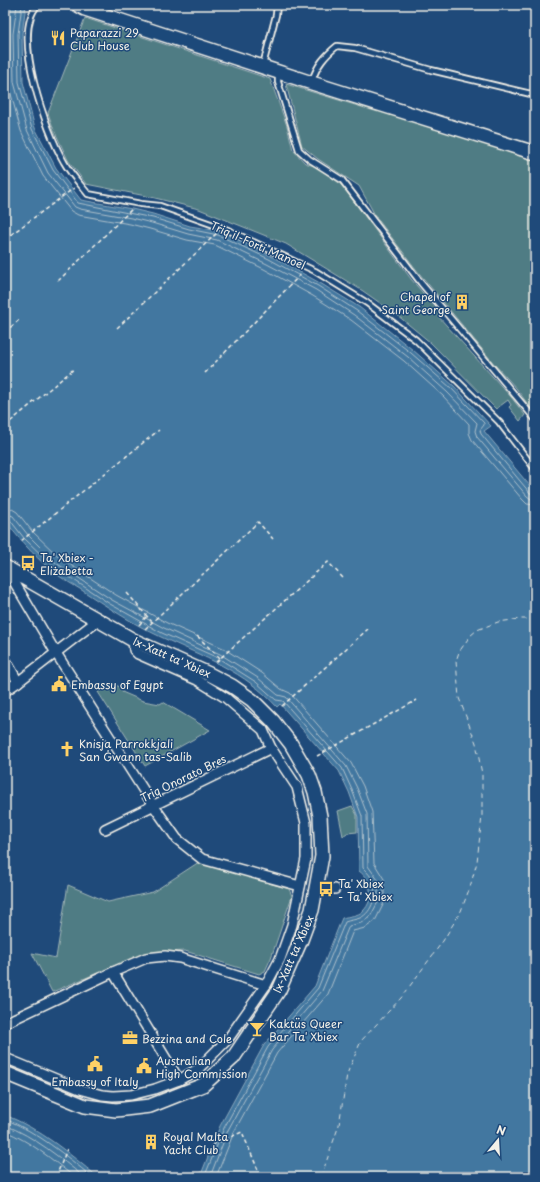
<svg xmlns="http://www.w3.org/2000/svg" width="540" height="1182" font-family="'Playpen Sans',sans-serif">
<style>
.green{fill:#4f7c84;stroke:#a2b6b6}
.water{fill:#4377a0;stroke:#8aa8bd}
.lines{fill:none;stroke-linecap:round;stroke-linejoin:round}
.shore{stroke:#adc0cb;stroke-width:1}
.ferry{stroke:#d9dfdd;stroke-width:1;stroke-dasharray:5 4;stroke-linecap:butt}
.lane-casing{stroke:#f4f1e8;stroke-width:8}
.street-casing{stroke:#f4f1e8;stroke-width:12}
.secondary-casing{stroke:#f4f1e8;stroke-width:16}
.path{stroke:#f4f1e8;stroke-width:1.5;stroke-dasharray:4 3;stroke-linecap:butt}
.lane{stroke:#1f4a7a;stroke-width:4.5}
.street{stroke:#1f4a7a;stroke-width:9}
.secondary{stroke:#1f4a7a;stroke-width:13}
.labels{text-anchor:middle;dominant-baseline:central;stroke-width:3;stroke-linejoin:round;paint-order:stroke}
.poi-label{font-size:11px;fill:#f4f1e8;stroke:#1f4a7a;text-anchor:start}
.street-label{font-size:11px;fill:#f4f1e8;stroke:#1f4a7a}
</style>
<rect width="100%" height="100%" fill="#1f4a7a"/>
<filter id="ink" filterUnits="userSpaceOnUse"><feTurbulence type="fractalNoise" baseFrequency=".025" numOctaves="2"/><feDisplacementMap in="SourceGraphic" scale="8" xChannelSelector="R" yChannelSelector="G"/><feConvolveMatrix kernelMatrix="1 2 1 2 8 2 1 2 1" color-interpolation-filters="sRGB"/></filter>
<g filter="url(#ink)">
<g class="green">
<path d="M85,18L270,79L287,126L293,150L305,163L317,167L342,185L411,279L439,312L438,316L511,397L525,415L520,421L509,407L511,405L508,400L496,409L431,343L397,315L363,291L286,244L199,209L151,197L86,184L68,160L54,130L48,113Z"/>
<path d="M286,84L378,112L379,109L523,157L535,160V414L516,388L496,366L419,273L376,217L359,186L318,159L302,146Z"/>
<path d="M111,683L122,688V692L143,701L160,704L163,702L210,730L145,766L98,692Z"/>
<path d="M352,806L357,815V832L347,833L343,836L338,811Z"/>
<path d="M199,862L289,889L292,896L271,958L265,971L259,974L185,951L166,952L140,956L126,961L52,992L32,953L56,958L68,885L108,902L153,892Z"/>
</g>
<g class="water">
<path d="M5,5H26L22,34L23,82L35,128L56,168L81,200L132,209L153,214L190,226L220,231L271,256L320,283L359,307L413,350L454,386L491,426L484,431L535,492V1177H195L202,1172L220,1126L264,1045L315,986L342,918C349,916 358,916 363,911C375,900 371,879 359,871L358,817L349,792L339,771L280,704L277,707C246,672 202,656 161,637C133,624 106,606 80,589C70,583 59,577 50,569C33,555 18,538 5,520Z"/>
<path d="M5,1115C42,1130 67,1152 98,1177H5Z"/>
</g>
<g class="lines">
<g class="shore">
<path d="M11,5L7,34L8,83L21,131L43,176L71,211L78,215L130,224L150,229L187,240L215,245L264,269L313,296L351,320L404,361L443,396L469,424V433L472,440L522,499L527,504L535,505"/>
<path d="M17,5L13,34L14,82L27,130L48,173L75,207L80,209L131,218L152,223L188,234L217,240L267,264L316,290L354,315L408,357L447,392L477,423L475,431L477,437L527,496L531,499H535"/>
<path d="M22,5L18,34L19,82L32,129L53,170L78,203L153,218L189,229L218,235L269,259L318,286L357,311L411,353L451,388L484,423V425L480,430L481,434L530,493L535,494"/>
<path d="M5,507L12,509L17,512L32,531L60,558L116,595L167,623L223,648L262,673L281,689L290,693L351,763L363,786L372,812L374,863L384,879V903L375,921L365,928L353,931L328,994L277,1053L234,1132L216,1177"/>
<path d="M5,513L13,516L28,535L56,563L112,600L164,628L220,654L258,678L278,695L286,697L346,766L357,788L367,814L368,866L378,880V902L370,917L361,923L349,926L322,991L272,1050L228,1130L210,1177"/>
<path d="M5,518L10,520L24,538L53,566L110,604L162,633L218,658L256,682L276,700L283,701L342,768L352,790L362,816L363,868C367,872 371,876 373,881C377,894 373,912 360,918C355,920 350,920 345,922L318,988L268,1047L224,1128L206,1173L202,1177"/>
<path d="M5,1119C39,1133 64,1154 92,1177"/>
<path d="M5,1125C35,1137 59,1157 84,1177"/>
<path d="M5,1131C31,1142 52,1159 74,1177"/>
</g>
<path class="ferry" d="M321,1177L339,1125L347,1074L361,1041L401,998L443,941L461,911L470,887L477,862L482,816V774L476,743L459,698L456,661L459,652L470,636L477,630L498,622L520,619H529L535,622"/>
<defs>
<g id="lane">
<path d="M38,5C10,33 47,133 64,162C70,173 80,184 88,194L141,204L160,206L228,230L315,271L367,303L416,340L499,422L535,469"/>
<path d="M263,65L276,15L277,5"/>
<path d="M278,74V82L299,150L309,159L342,180L421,283L535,419"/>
<path d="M312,81C317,65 325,56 337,46L355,48L431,70L535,95"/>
</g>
<g id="street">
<path d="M6,568L56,653L153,805L177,839L202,859L300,886"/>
<path d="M5,659L18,682"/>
<path d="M5,691L18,682L98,620"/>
<path d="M105,829L271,748"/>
<path d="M317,883L323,889H335"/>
<path d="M113,972L179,1080"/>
<path d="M5,1023L113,972L146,958L165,956L180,958L266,985"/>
<path d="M5,1058L80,1089L102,1095L113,1096L131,1095L155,1089L179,1080L198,1069L228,1039L266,985L280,959L292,925L306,859V823L297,787L271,748L263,730L226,698L197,680L138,654L134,650L133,640"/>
</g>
<g id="secondary">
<path d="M78,5L85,9L312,83L535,153"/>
<path d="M5,567L133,640L209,674L232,686L252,700L273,721L291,744L309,775L315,792L320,816L322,856L312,910L301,940L279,990L233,1058L203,1085L150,1106L116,1110L85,1106L5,1073"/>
</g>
</defs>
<use href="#lane" class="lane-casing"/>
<use href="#street" class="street-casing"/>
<use href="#secondary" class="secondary-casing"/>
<g class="path">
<path d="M5,239L74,188"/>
<path d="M58,281L132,209"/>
<path d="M117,328L217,233"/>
<path d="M5,332L19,320"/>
<path d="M205,373L302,273"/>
<path d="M5,426L75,368"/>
<path d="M21,541L159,430"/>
<path d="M127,593L152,622"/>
<path d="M139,625L147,616"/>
<path d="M145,629L258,522L273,539"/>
<path d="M197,636L220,658"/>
<path d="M216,662L328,562L343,578"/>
<path d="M282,706L368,629"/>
<path d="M317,756L417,700"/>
<path d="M212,1145L242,1132L261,1177"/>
<path d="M56,1177L67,1149"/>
</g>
<use href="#lane" class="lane"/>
<use href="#street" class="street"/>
<use href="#secondary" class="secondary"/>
</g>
</g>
<defs>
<symbol id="restaurant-bare" viewBox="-9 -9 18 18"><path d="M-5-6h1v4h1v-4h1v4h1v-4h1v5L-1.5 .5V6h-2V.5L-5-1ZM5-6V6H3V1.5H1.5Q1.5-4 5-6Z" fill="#ffd166" stroke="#1f4a7a" stroke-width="2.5" paint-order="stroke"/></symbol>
<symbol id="building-bare" viewBox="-9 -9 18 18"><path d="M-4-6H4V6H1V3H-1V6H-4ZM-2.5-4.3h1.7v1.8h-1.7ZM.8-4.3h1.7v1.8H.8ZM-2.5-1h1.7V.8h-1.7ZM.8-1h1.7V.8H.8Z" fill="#ffd166" stroke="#1f4a7a" stroke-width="2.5" paint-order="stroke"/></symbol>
<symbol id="bus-bare" viewBox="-9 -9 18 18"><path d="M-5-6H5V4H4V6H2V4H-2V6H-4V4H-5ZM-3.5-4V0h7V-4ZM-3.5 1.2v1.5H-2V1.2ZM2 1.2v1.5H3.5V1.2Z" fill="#ffd166" stroke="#1f4a7a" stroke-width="2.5" paint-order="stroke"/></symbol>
<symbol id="civic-bare" viewBox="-9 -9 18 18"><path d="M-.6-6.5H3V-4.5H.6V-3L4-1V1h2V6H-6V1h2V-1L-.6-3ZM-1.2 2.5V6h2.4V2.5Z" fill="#ffd166" stroke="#1f4a7a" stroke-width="2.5" paint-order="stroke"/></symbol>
<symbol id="church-bare" viewBox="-9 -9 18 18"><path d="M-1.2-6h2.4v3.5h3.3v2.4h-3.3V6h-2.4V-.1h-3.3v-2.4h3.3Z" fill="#ffd166" stroke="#1f4a7a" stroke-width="2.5" paint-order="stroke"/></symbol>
<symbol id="bar-bare" viewBox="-9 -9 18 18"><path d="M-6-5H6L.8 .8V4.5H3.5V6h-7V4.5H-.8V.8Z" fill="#ffd166" stroke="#1f4a7a" stroke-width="2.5" paint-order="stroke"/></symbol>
<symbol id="office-bare" viewBox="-9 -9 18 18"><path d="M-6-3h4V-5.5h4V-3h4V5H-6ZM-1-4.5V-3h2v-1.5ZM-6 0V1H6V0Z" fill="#ffd166" stroke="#1f4a7a" stroke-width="2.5" paint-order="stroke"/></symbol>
</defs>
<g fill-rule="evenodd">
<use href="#restaurant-bare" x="47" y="27" width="22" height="22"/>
<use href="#building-bare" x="451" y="291" width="22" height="22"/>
<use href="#bus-bare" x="17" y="552" width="22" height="22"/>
<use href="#civic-bare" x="48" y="673" width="22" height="22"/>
<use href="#church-bare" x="56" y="738" width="22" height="22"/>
<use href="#bus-bare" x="315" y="878" width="22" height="22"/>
<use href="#bar-bare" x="246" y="1018" width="22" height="22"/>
<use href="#office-bare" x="119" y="1027" width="22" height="22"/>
<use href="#civic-bare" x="84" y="1053" width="22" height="22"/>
<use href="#civic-bare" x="133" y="1055" width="22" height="22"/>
<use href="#building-bare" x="140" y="1131" width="22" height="22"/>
</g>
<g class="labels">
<g class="poi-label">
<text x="70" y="32">Paparazzi 29<tspan x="70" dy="13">Club House</tspan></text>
<text x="450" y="296" text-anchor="end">Chapel of<tspan x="450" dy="13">Saint George</tspan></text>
<text x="40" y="557">Ta' Xbiex -<tspan x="40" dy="13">Eliżabetta</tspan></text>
<text x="71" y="684">Embassy of Egypt</text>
<text x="79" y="743">Knisja Parrokkjali<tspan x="79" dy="13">San Ġwann tas-Salib</tspan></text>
<text x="338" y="883">Ta' Xbiex<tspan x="338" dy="13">- Ta' Xbiex</tspan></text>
<text x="269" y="1023">Kaktüs Queer<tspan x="269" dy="13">Bar Ta' Xbiex</tspan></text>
<text x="142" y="1038">Bezzina and Cole</text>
<text x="156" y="1060">Australian<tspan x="156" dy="13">High Commission</tspan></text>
<text x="95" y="1081" text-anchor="middle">Embassy of Italy</text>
<text x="163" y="1136">Royal Malta<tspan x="163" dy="13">Yacht Club</tspan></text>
</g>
<g class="street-label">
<text transform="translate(258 245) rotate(24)">Triq il-Forti Manoel</text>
<text transform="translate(172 657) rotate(24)">Ix-Xatt ta' Xbiex</text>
<text transform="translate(183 778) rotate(-26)">Triq Onorato Bres</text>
<text transform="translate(293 954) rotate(-66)">Ix-Xatt ta' Xbiex</text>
</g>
</g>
<rect width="540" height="1182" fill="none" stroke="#1f4a7a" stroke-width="20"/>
<rect x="10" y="10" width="520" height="1162" fill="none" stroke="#f4f1e8" stroke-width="1.5" filter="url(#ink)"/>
<g transform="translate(498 1140) rotate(18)" stroke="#1f4a7a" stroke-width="3" paint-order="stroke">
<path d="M0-3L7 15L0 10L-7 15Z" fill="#f4f1e8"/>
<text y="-6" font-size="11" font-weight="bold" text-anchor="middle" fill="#f4f1e8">N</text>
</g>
</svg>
